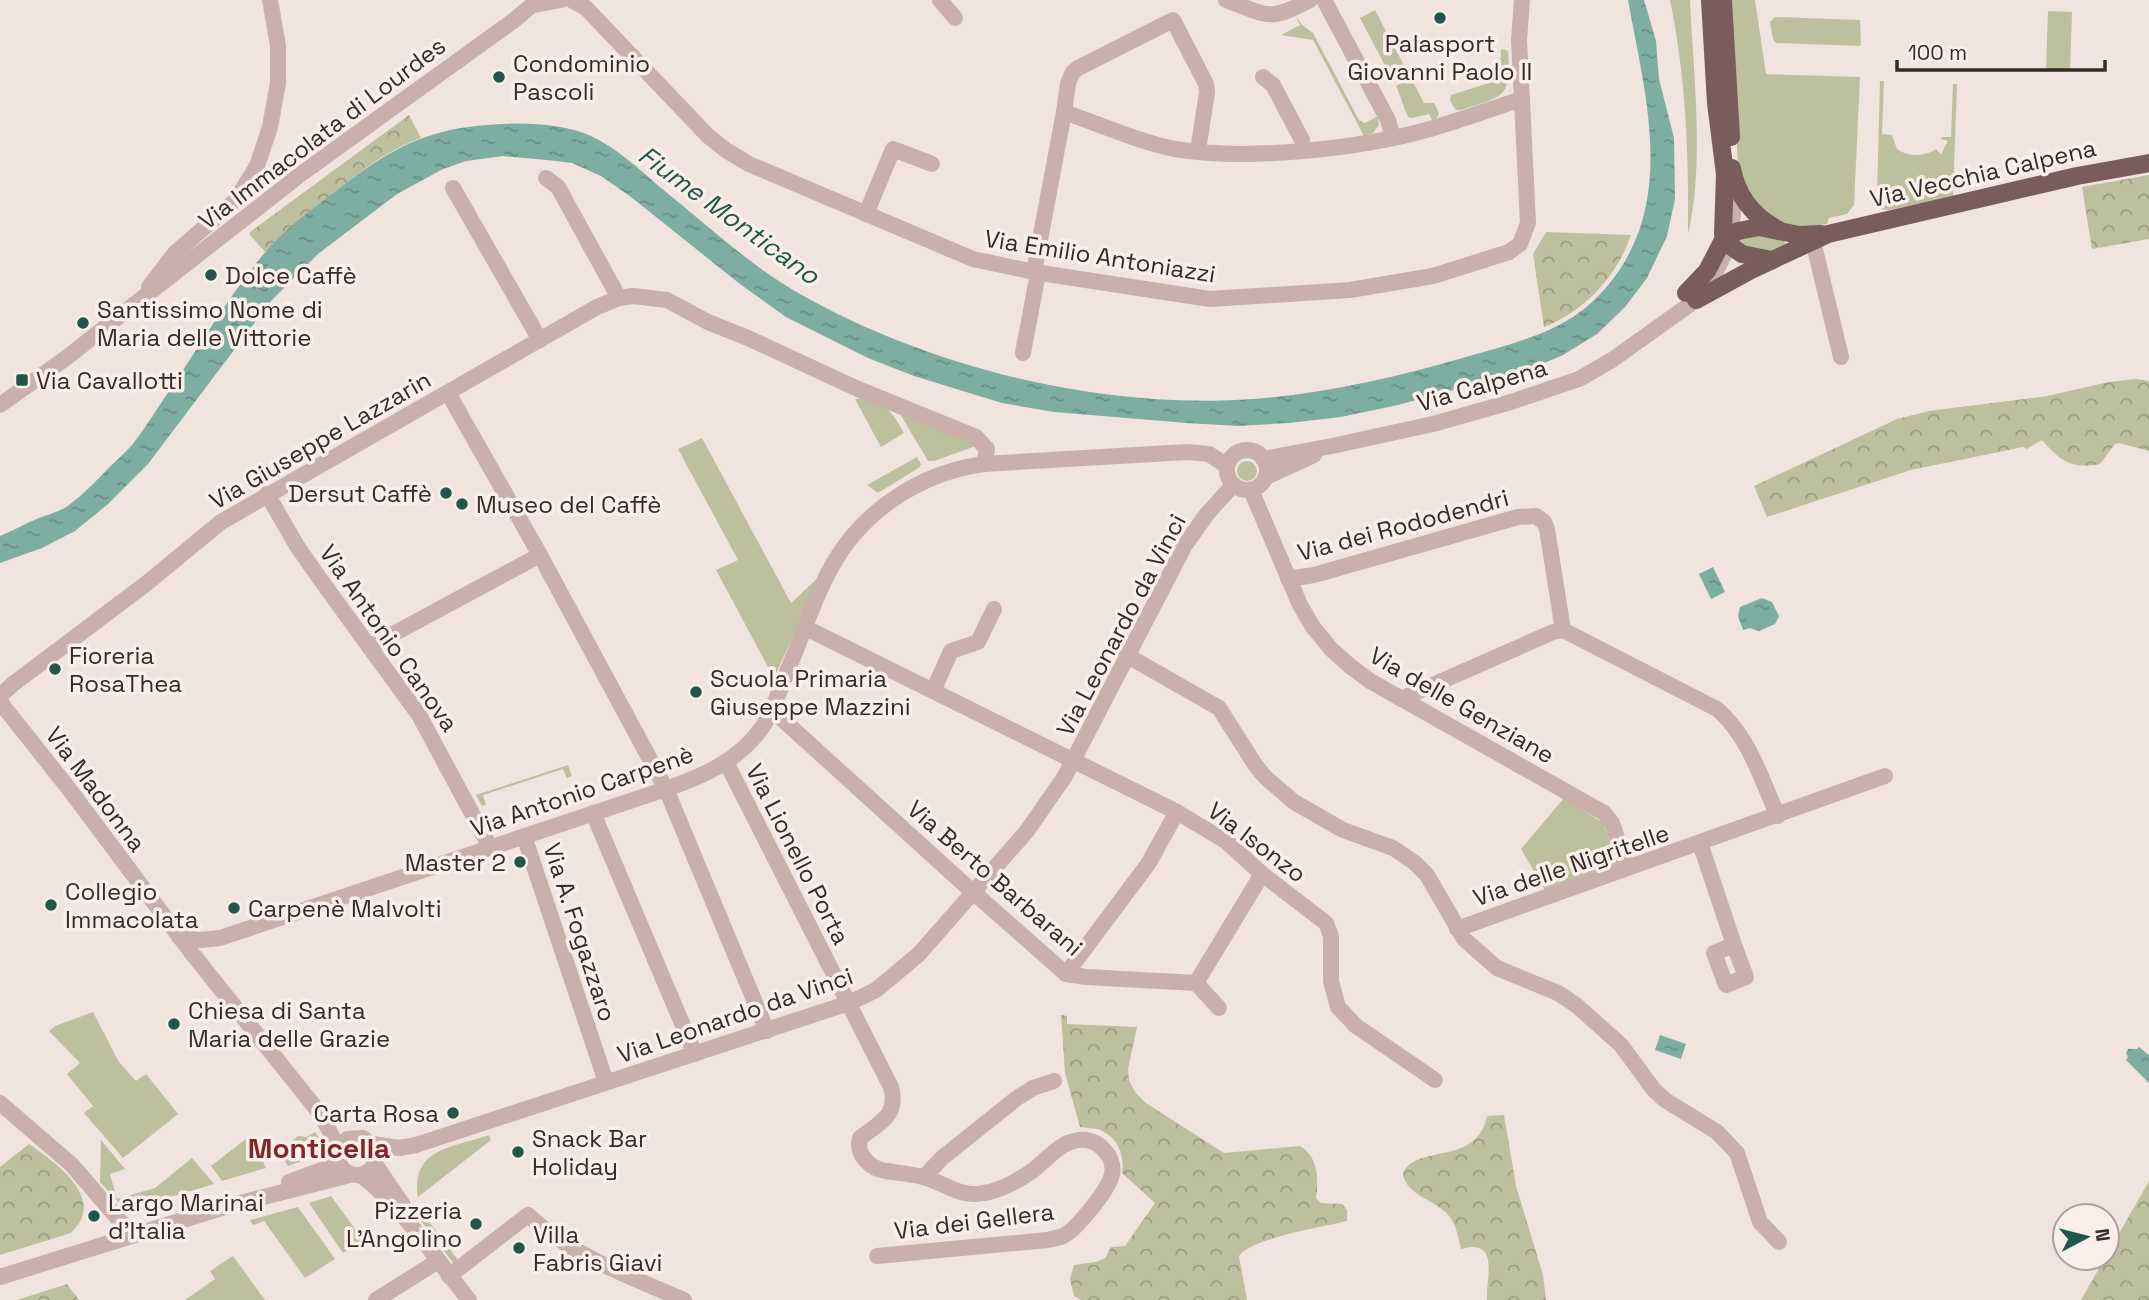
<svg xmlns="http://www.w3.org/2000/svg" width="2149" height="1300" font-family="'Space Grotesk',sans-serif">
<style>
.grass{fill:#bdc09e}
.forest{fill:url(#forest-crowns)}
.water{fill:url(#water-ripples)}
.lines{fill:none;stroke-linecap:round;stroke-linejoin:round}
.minor{stroke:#c9b0aa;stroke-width:16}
.major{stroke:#785d5b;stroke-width:18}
.poi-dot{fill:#21564b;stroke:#f9eeea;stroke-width:2.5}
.labels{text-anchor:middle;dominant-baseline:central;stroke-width:7;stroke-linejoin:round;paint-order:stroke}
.poi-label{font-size:24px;fill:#372a29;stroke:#f9eeea;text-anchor:start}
.street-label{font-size:24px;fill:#372a29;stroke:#f9eeea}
.water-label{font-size:26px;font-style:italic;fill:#21564b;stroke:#f9eeea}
.quarter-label{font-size:28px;font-weight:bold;fill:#812729;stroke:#f9eeea}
</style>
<defs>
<pattern id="forest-crowns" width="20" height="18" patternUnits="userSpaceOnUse" patternTransform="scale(1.75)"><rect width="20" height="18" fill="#bdc09e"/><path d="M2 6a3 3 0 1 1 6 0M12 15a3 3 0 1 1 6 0" fill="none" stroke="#9a9c81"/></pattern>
<pattern id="water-ripples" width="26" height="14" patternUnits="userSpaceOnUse" patternTransform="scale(1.75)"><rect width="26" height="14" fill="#7eada2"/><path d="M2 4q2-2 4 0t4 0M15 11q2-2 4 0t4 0" fill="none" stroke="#688d84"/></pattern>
</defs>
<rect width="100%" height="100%" fill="#f1e3de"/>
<g class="grass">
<path d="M1670,0H1690C1693,73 1705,164 1688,234C1689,156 1686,77 1670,0Z"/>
<path d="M1729,0H1755L1766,74L1860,77L1854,205L1847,214L1829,218L1827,224L1805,227L1787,225L1753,205L1738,166Z"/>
<path d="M1375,10L1408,73L1393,81L1360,18Z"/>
<path d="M2048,11L2072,12L2070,70H2046Z"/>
<path d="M1295,15L1302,25L1313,33L1359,120L1365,123L1378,116L1379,125L1373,133L1364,136L1313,40L1281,35L1300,25Z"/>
<path d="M1775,17L1860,20L1861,44L1860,46L1776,43L1773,39L1770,22Z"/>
<path d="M1503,49L1508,51C1512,99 1503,96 1461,110H1456L1450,101L1451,95L1495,81L1500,71L1501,50Z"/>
<path d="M1411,78L1424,103H1434L1439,113L1436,119L1432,120L1429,114L1412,118L1408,117C1403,106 1401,97 1396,86Z"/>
<path d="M1880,81H1884L1882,134L1892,135L1897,149C1908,157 1924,157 1936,149L1941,154L1948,141L1941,139V137H1951L1953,84H1957L1953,197L1889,210L1880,209L1874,202L1873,197L1877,196Z"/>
<path d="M1753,234L1784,241L1786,244L1768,252L1740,245L1737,240Z"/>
<path d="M855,399C883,397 892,412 904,433L881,447Z"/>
<path d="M897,409L971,439L976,446L934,461H928Z"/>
<path d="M702,438L791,603L821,575L774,678L716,570L738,560L678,449Z"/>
<path d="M917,457L921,464L920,467L878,493L867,485Z"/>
<circle cx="1247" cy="471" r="10"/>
<path d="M568,765L572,776L567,778L563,769L483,795L486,805L482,806L476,795Z"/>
<path d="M1564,798L1603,823L1618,863L1545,890L1521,849Z"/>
<path d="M93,1012L119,1062L136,1081L146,1074L178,1114L123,1158L84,1113L93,1106L67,1074L80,1063L49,1031L55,1026Z"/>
<path d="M315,1132L324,1146L321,1154L288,1166L278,1152L298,1136L307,1137Z"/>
<path d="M251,1135L266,1168L222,1181L211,1166Z"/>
<path d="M489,1135L491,1140L418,1197C411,1148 452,1148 489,1135Z"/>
<path d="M101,1140L125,1169L110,1174L117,1199L155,1188L192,1158L214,1184L150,1203L148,1209L129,1214L100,1182Z"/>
<path d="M331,1196L363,1240L343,1253L309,1203Z"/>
<path d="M417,1206L458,1260L454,1264L413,1210Z"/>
<path d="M298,1207L335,1259L305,1278L264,1221L253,1225L250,1220Z"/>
<path d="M233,1256L265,1300H185L215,1279L210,1271Z"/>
</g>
<g class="forest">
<path d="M409,115L421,138C385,151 357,174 328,198C306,215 284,232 265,252L250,235V232Z"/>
<path d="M2149,175V239L2092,249L2082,187Z"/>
<path d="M1546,232L1631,235C1617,276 1585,311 1544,327L1533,254Z"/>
<path d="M2136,379L2149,381V451L2119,443L2115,444L2100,464C2072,470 2059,460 2042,440L2027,449L2023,447L1911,470L1767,517L1754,486L1897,419L1929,411L2047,396L2109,382Z"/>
<path d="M1061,1015L1067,1016V1024L1137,1027L1128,1069L1129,1080L1135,1092L1146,1103L1224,1153L1300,1146C1318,1156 1319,1180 1316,1198L1321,1203L1342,1204L1347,1210V1221C1323,1227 1251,1238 1239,1256L1247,1300H1081L1074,1296L1070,1279L1074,1265L1096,1262L1105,1258L1111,1247L1125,1246L1155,1203L1122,1173C1125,1155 1117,1135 1097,1129C1092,1128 1085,1128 1080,1127L1065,1073Z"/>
<path d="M1504,1115L1516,1186L1543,1275L1546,1300H1487C1486,1275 1500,1239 1461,1249C1458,1238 1457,1227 1450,1217C1436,1199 1405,1196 1403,1173C1417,1143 1477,1167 1487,1116Z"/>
<path d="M29,1144C56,1163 108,1199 71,1233L0,1255V1167Z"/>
<path d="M2149,1181V1300H2081Z"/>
<path d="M67,1284L79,1300H17Z"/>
</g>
<g class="water">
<path d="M1628,0H1644L1656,41L1659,79L1674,138L1675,199L1667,236L1647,278L1625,307L1597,334L1563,355L1528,370L1398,405L1341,417L1289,423L1238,426L1187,423L1054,412L1002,403L914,376L868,358L786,317L740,284L631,197L601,176L572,163L547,160L503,156L466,161L443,169L397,194L318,254L271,301L148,464L108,504L75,531L42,548L0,563V536C13,531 26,523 39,518C49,514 60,512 69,505C80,497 91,486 101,476C111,465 122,456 132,445C143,431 153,415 163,400C196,352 225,301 262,256C283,230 310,211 336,191C377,159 409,137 461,128C499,122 555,120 591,136C617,148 639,169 661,188C706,224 749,265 800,294C931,368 1101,410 1252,399C1324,394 1397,377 1466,357C1497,348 1530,340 1559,325C1579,315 1595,301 1609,284C1677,201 1645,95 1628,0Z"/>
<path d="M1713,567L1725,592L1711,599L1699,574Z"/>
<path d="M1762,598L1772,602L1779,616L1775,624L1759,631L1750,628L1743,630L1738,616L1740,607Z"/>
<path d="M1660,1035L1686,1044L1681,1059L1655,1050Z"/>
<path d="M2139,1047L2149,1055V1083L2126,1060L2128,1057L2126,1053L2128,1049H2137Z"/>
</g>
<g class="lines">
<g class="minor">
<path d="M940,0L955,18"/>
<path d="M1226,0C1269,16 1268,22 1310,0"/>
<path d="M1324,0L1388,120L1393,138"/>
<path d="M573,1L586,8L708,136L727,151L749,164L973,259L1034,272L1210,299L1350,290L1433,276L1509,252L1520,244L1528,223L1519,40L1522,0"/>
<path d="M534,5L561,0"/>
<path d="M1263,77L1273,85L1302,140L1303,149"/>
<path d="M1198,151L1207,92L1206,84L1173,20L1078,68L1073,72L1068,83L1064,112C1099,124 1139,142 1175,149C1247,161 1360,149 1430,129C1461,120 1491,109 1522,99"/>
<path d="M546,178L558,187L619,298"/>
<path d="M453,188L540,340"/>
<path d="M866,214L893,149L932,164"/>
<path d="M1813,241L1841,357"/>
<path d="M1034,272L1064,112"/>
<path d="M149,287L175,253L236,200L257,166L270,127L278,83V46L270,0"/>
<path d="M1023,353L1038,273"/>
<path d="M448,393L540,555L666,789L767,1031"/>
<path d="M0,405L66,358L301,174L513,21L538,0"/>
<circle cx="1247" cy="470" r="20"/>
<path d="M1263,459L1332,446L1433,424L1511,402L1579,379L1612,360L1696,300L1710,283L1729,245L1733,214V178"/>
<path d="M1266,477L1314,455"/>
<path d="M1251,490L1300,605L1313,627L1331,649L1350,666L1370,681L1604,813L1612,823L1627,868"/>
<path d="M267,494L297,546L320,579L419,715L490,847"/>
<path d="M1288,579L1314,575L1518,517L1536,516L1544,522L1547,529L1563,630L1717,709C1749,736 1761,779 1778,816"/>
<path d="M806,628L1177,812L1227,842L1262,874L1326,923L1331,936V981L1338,1007L1356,1026L1435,1080"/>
<path d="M369,647L540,555"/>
<path d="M1126,655L1219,708L1256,766L1265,777L1294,802L1343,830L1393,848L1415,863L1427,875L1464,939L1497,968L1558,993L1576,1005L1621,1045L1654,1090L1665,1100L1717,1132L1737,1153L1760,1222L1779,1242"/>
<path d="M933,691L951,651L978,642L994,609"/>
<path d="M0,696L13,684L147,583L221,522L597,307L619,298L633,296L667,300L708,322L748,338L858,389L976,437L987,449L984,464"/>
<path d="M1401,699L1553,632L1563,630"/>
<path d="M0,702L69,789L191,952L322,1116L339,1150L340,1166C351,1179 366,1178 375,1164V1149L363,1138L347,1139L339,1150"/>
<path d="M771,709L965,885L1066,974L1086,977L1196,983L1219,1008"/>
<path d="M726,762L891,1087C899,1116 879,1123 860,1138C855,1155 871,1169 886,1171C898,1173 911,1174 923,1177C945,1183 960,1198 984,1193C1002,1190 1017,1181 1032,1171C1048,1159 1064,1137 1086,1140C1094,1141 1099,1144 1104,1150C1110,1156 1114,1165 1112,1174C1110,1188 1076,1230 1063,1236C1058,1238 1052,1239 1047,1240L877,1256"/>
<path d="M593,813L695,1054"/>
<path d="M524,836L606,1082"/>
<path d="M1700,843L1734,945L1714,953L1726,985L1746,977L1734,945"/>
<path d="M1457,929L1885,776"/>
<path d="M179,937L201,940L220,938L666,789C703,776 739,761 763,726C774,709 781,686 789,667C804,632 816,592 836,559C868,507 924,472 984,464L1187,452L1209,454L1227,466"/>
<path d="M1066,974L1148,864L1177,812"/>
<path d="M1196,983L1262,874"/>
<path d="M0,1103L72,1165L132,1235"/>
<path d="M373,1144L399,1148L416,1145L849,1003L876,990L919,954L1027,831L1065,776L1185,545L1207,514L1233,485"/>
<path d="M375,1164L403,1205"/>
<path d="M362,1176C404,1209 435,1258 469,1300"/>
<path d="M924,1177L942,1158L1017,1098L1033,1088L1054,1081"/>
<path d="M289,1182L324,1169L338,1160"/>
<path d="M449,1276L528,1215C572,1256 629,1276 684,1300"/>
<path d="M0,1277L228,1206L350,1175"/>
<path d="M376,1300L438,1261"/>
</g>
<g class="major">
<path d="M1710,0L1716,103L1725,174L1723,234L1729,245L1742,254L1772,260"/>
<path d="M1723,0L1731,137"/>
<path d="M1732,168C1737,197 1754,217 1779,230"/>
<path d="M1686,293L1707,271L1723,240L1738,231L1759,227L1799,235L1821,234"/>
<path d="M1696,300L1751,270L1828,234L2077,176L2149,163"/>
</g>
</g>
<g class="poi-dot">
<circle cx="1440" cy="18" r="7"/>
<circle cx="499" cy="77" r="7"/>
<circle cx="211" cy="275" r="7"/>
<circle cx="83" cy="323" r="7"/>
<rect x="15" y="373" width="14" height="14" rx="3.5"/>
<circle cx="446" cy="493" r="7"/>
<circle cx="462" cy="504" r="7"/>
<circle cx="55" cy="669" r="7"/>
<circle cx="696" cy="692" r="7"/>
<circle cx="520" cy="862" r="7"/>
<circle cx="51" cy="905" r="7"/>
<circle cx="234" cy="908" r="7"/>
<circle cx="174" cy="1024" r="7"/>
<circle cx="453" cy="1113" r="7"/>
<circle cx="518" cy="1152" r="7"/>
<circle cx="94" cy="1216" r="7"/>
<circle cx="476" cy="1224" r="7"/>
<circle cx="519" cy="1248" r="7"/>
</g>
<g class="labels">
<g class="poi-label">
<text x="1440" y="43" text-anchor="middle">Palasport<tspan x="1440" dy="28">Giovanni Paolo II</tspan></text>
<text x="513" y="63">Condominio<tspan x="513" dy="28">Pascoli</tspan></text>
<text x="225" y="275">Dolce Caffè</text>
<text x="97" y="309">Santissimo Nome di<tspan x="97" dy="28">Maria delle Vittorie</tspan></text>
<text x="36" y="380">Via Cavallotti</text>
<text x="432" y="493" text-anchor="end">Dersut Caffè</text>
<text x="476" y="504">Museo del Caffè</text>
<text x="69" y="655">Fioreria<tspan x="69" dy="28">RosaThea</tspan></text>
<text x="710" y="678">Scuola Primaria<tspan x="710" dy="28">Giuseppe Mazzini</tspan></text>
<text x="506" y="862" text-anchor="end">Master 2</text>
<text x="65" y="891">Collegio<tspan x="65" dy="28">Immacolata</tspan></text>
<text x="248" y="908">Carpenè Malvolti</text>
<text x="188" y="1010">Chiesa di Santa<tspan x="188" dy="28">Maria delle Grazie</tspan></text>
<text x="439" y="1113" text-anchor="end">Carta Rosa</text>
<text x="532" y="1138">Snack Bar<tspan x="532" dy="28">Holiday</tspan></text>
<text x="108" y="1202">Largo Marinai<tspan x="108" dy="28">d'Italia</tspan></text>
<text x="462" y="1210" text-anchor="end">Pizzeria<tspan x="462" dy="28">L'Angolino</tspan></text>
<text x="533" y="1234">Villa<tspan x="533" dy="28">Fabris Giavi</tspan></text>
</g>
<g class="street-label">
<text transform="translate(322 133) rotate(-37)">Via Immacolata di Lourdes</text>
<text transform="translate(1983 173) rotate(-13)">Via Vecchia Calpena</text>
<text transform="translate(1100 256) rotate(9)">Via Emilio Antoniazzi</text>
<text transform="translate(1482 385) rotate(-16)">Via Calpena</text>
<text transform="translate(320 440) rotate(-30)">Via Giuseppe Lazzarin</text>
<text transform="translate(1403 525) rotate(-15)">Via dei Rododendri</text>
<text transform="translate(1121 625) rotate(-62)">Via Leonardo da Vinci</text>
<text transform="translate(389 638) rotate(55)">Via Antonio Canova</text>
<text transform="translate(1462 705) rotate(30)">Via delle Genziane</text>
<text transform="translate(96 789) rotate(53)">Via Madonna</text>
<text transform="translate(582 791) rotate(-19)">Via Antonio Carpenè</text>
<text transform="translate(1257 842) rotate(37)">Via Isonzo</text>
<text transform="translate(798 854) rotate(63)">Via Lionello Porta</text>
<text transform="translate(1571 865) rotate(-19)">Via delle Nigritelle</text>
<text transform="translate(995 878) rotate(41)">Via Berto Barbarani</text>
<text transform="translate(580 932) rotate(72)">Via A. Fogazzaro</text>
<text transform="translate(735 1015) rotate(-19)">Via Leonardo da Vinci</text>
<text transform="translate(974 1221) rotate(-7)">Via dei Gellera</text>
</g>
<g class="water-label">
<text transform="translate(729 215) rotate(36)">Fiume Monticano</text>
</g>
<g class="quarter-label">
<text x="319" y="1148">Monticella</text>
</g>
</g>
<g transform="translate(2086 1237) rotate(83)"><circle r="33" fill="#f9eeea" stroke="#aba09d" stroke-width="2"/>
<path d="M0-5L12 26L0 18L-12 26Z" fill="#21564b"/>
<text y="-10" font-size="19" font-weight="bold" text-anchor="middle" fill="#372a29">N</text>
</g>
<path d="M1897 60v10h208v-10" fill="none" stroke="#372a29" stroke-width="3.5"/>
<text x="1908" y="60" font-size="21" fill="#372a29" stroke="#f9eeea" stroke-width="5" paint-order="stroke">100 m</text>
</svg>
